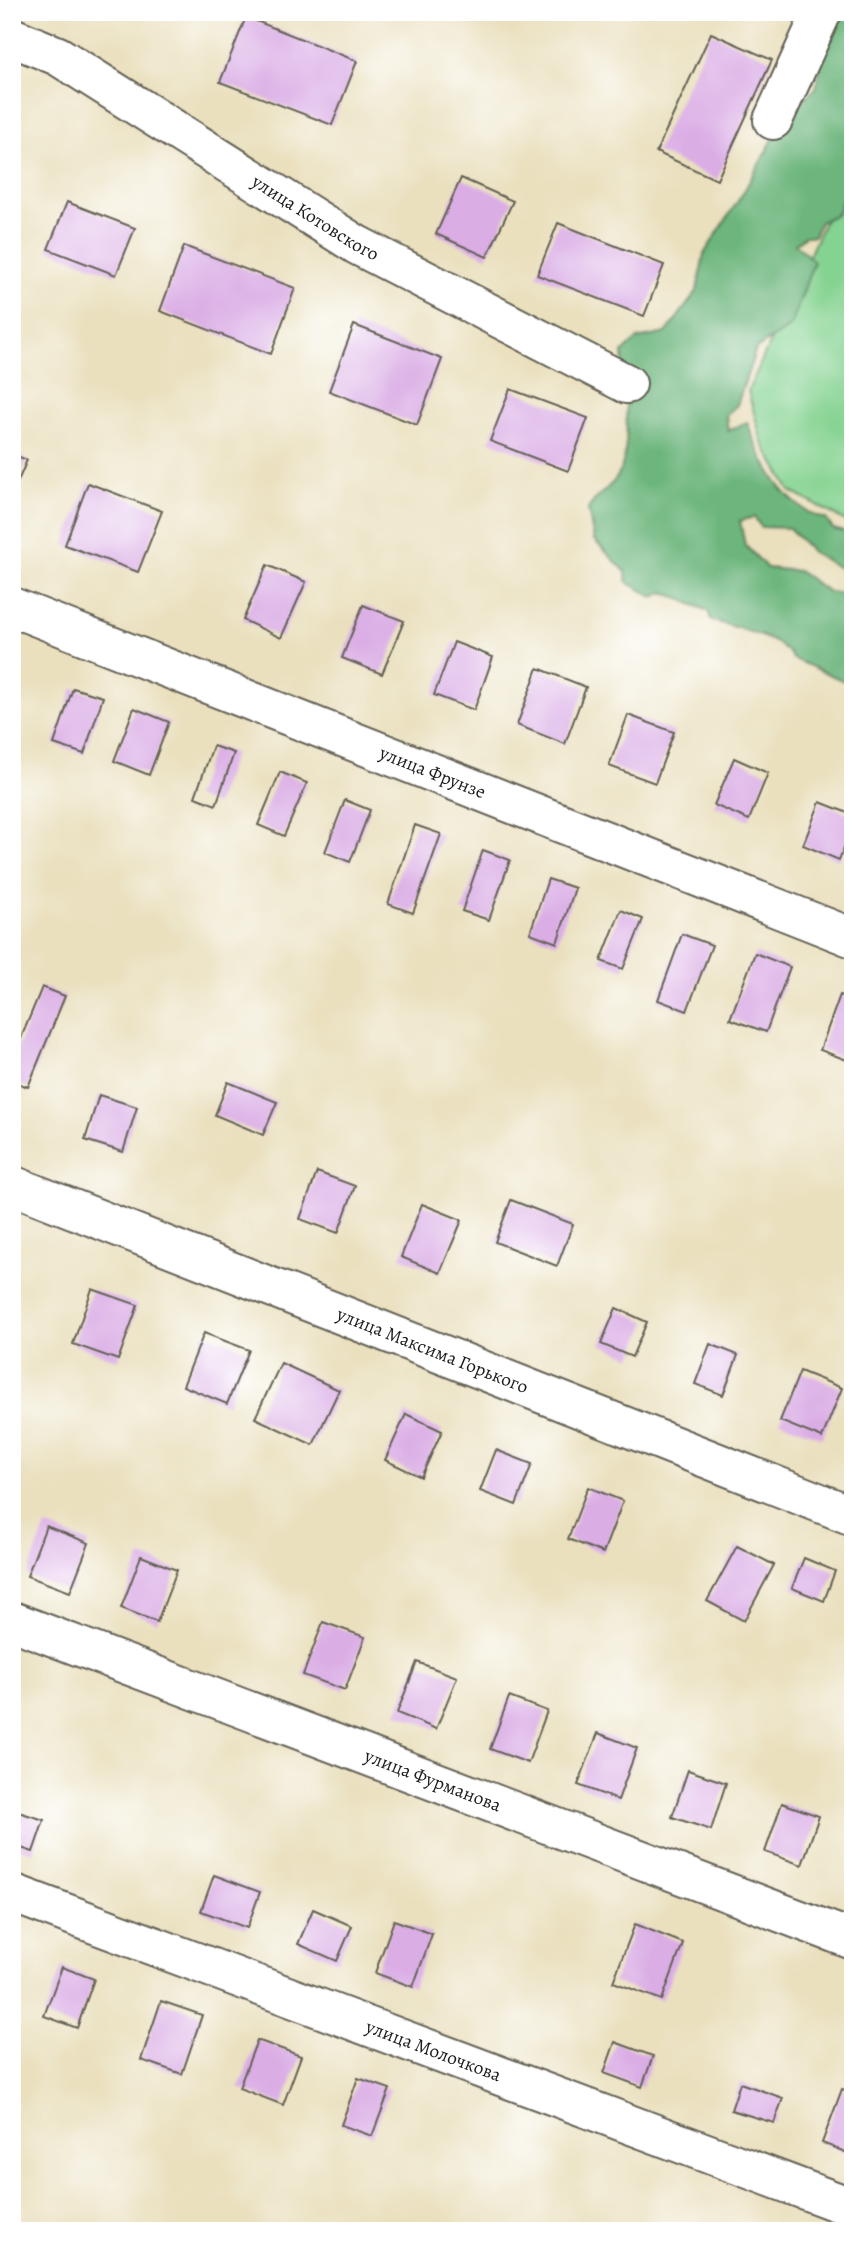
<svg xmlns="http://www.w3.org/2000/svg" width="865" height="2243" font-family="Alegreya,serif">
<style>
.green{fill:#85d391;stroke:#507856;stroke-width:2}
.forest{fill:#6cb57b;stroke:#44684c;stroke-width:2}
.building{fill:#daade5}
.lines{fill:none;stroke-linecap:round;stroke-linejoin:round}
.minor-casing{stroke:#646155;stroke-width:42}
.minor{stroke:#fff;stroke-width:38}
.labels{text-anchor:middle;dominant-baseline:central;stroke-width:5;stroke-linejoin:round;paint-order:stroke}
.street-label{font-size:19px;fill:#1c1c1c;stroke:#fff}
</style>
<rect width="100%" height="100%" fill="#fff"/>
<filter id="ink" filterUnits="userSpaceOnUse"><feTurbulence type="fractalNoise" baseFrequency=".0143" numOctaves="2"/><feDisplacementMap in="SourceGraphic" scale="14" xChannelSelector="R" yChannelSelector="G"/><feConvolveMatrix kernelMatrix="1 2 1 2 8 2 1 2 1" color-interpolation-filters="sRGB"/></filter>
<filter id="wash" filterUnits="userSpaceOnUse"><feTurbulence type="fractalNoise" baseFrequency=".00686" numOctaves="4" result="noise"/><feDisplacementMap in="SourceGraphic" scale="28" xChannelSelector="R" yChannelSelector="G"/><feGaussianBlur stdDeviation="1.57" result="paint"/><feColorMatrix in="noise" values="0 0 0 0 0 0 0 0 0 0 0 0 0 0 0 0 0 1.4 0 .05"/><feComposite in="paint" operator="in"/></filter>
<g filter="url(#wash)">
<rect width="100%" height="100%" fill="#eae0be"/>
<path class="green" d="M853,158V525L790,491L762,442L748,391Z"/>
<path class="forest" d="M842,12H853V175L837,214L820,222L814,236H805L795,244L814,261L791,326L756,349L737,405L726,415L728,431L747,422C761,460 784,509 826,519L833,529L853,534V576L812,552L789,528L761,527L754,517L740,521L745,545L767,568L798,571L829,592L853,595V685L792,658C784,638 732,627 711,620L708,611L664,592L654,597L627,582L626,572L594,540L588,509C597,494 610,488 617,477C634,451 623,384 623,352L637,339L666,333L697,291L704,254L743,193L787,114L816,88L821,63Z"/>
<g id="blocks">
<g class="building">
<path d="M246,17L357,61L332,125L220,82Z"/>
<path d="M711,33L772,60L717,180L656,152Z"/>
<path d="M461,178L513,201L487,257L436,234Z"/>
<path d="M67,202L135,228L116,275L48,249Z"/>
<path d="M558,223L664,265L644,316L537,275Z"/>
<path d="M184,246L295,288L271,354L160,311Z"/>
<path d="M354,325L442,359L417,425L329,391Z"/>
<path d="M510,389L588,418L568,471L490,441Z"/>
<path d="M12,454L27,460L12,495Z"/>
<path d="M88,483L162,511L138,572L65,545Z"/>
<path d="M267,565L306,582L281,638L243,620Z"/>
<path d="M363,605L404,621L382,674L342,658Z"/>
<path d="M454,642L493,657L474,710L434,695Z"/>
<path d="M538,668L586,687L565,744L517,725Z"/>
<path d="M73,688L103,697L84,754L54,744Z"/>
<path d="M134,708L169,722L149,775L114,761Z"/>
<path d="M628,715L674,732L655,783L609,766Z"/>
<path d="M213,746L234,753L216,805L195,797Z"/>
<path d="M734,758L768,773L749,820L714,805Z"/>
<path d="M280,772L307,783L284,836L258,825Z"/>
<path d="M345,800L370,810L350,862L325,852Z"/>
<path d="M820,802L853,815V824L839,860L803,845Z"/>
<path d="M415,825L441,834L413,913L388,904Z"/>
<path d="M483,850L510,860L489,920L462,911Z"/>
<path d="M548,879L575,888L557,943L530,933Z"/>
<path d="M621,910L643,919L623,969L601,961Z"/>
<path d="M682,934L712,945L687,1011L658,1000Z"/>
<path d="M755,953L790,967L766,1032L730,1019Z"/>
<path d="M42,987L65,996L28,1087L12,1081V1060Z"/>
<path d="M840,995L853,1000L852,1062L820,1050Z"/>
<path d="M228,1082L277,1102L263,1135L215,1115Z"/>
<path d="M99,1095L137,1107L123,1152L85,1140Z"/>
<path d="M317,1172L355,1186L338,1233L300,1219Z"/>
<path d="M511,1200L573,1224L557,1266L495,1242Z"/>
<path d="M422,1204L462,1220L440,1273L401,1257Z"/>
<path d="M92,1289L138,1305L118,1360L73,1344Z"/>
<path d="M616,1308L647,1322L632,1357L601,1344Z"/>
<path d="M204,1333L249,1350L227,1404L183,1386Z"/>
<path d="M710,1344L738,1355L723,1395L695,1384Z"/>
<path d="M281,1363L339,1390L313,1445L255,1418Z"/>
<path d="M800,1371L842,1388L822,1438L780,1421Z"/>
<path d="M406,1414L442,1431L421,1477L385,1460Z"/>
<path d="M496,1450L532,1464L516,1505L480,1491Z"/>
<path d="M588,1487L623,1501L603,1553L568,1539Z"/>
<path d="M46,1526L89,1543L70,1592L27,1576Z"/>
<path d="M737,1546L774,1565L744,1621L707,1601Z"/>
<path d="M141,1556L177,1570L157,1622L121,1608Z"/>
<path d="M804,1558L835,1571L824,1601L792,1588Z"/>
<path d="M323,1622L365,1637L345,1690L303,1675Z"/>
<path d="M417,1662L457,1677L436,1729L397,1713Z"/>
<path d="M509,1697L547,1711L528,1763L490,1749Z"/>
<path d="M598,1733L637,1748L618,1800L578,1785Z"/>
<path d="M688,1770L726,1783L711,1830L672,1817Z"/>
<path d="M782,1803L819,1816L802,1865L765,1852Z"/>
<path d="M12,1810L44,1820L33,1852L12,1845Z"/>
<path d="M214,1875L260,1892L247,1928L201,1911Z"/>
<path d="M313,1909L352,1926L337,1961L298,1944Z"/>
<path d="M394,1920L432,1934L413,1987L375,1973Z"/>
<path d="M635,1924L683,1943L662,2000L613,1982Z"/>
<path d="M62,1967L94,1979L77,2028L44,2016Z"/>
<path d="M161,2001L202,2015L182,2074L141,2060Z"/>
<path d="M257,2040L301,2056L283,2105L239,2088Z"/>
<path d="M615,2042L653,2056L642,2087L604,2073Z"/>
<path d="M358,2078L390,2089L372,2136L341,2125Z"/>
<path d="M740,2083L783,2098L774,2123L731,2110Z"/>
<path d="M842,2089L853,2093V2155L822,2143Z"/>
</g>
</g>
</g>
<g filter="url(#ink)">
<use href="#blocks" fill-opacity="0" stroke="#646155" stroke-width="2"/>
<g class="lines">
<defs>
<g id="minor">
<path id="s1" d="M12,37L58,56L357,245L627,384"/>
<path d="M773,120L822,12"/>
<path id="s2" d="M12,607L853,938"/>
<path id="s3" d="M12,1185L853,1516"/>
<path id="s4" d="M12,1621L853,1940"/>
<path id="s5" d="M12,1893L853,2208"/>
</g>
</defs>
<use href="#minor" class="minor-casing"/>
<use href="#minor" class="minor"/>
</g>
</g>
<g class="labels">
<g class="street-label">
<text stroke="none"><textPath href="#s1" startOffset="354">улица Котовского</textPath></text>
<text stroke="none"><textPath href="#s2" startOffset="452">улица Фрунзе</textPath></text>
<text stroke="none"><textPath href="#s3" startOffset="452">улица Максима Горького</textPath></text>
<text stroke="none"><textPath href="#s4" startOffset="450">улица Фурманова</textPath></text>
<text stroke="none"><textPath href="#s5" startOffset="450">улица Молочкова</textPath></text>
</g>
</g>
<rect width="865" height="2243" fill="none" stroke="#fff" stroke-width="42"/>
</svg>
